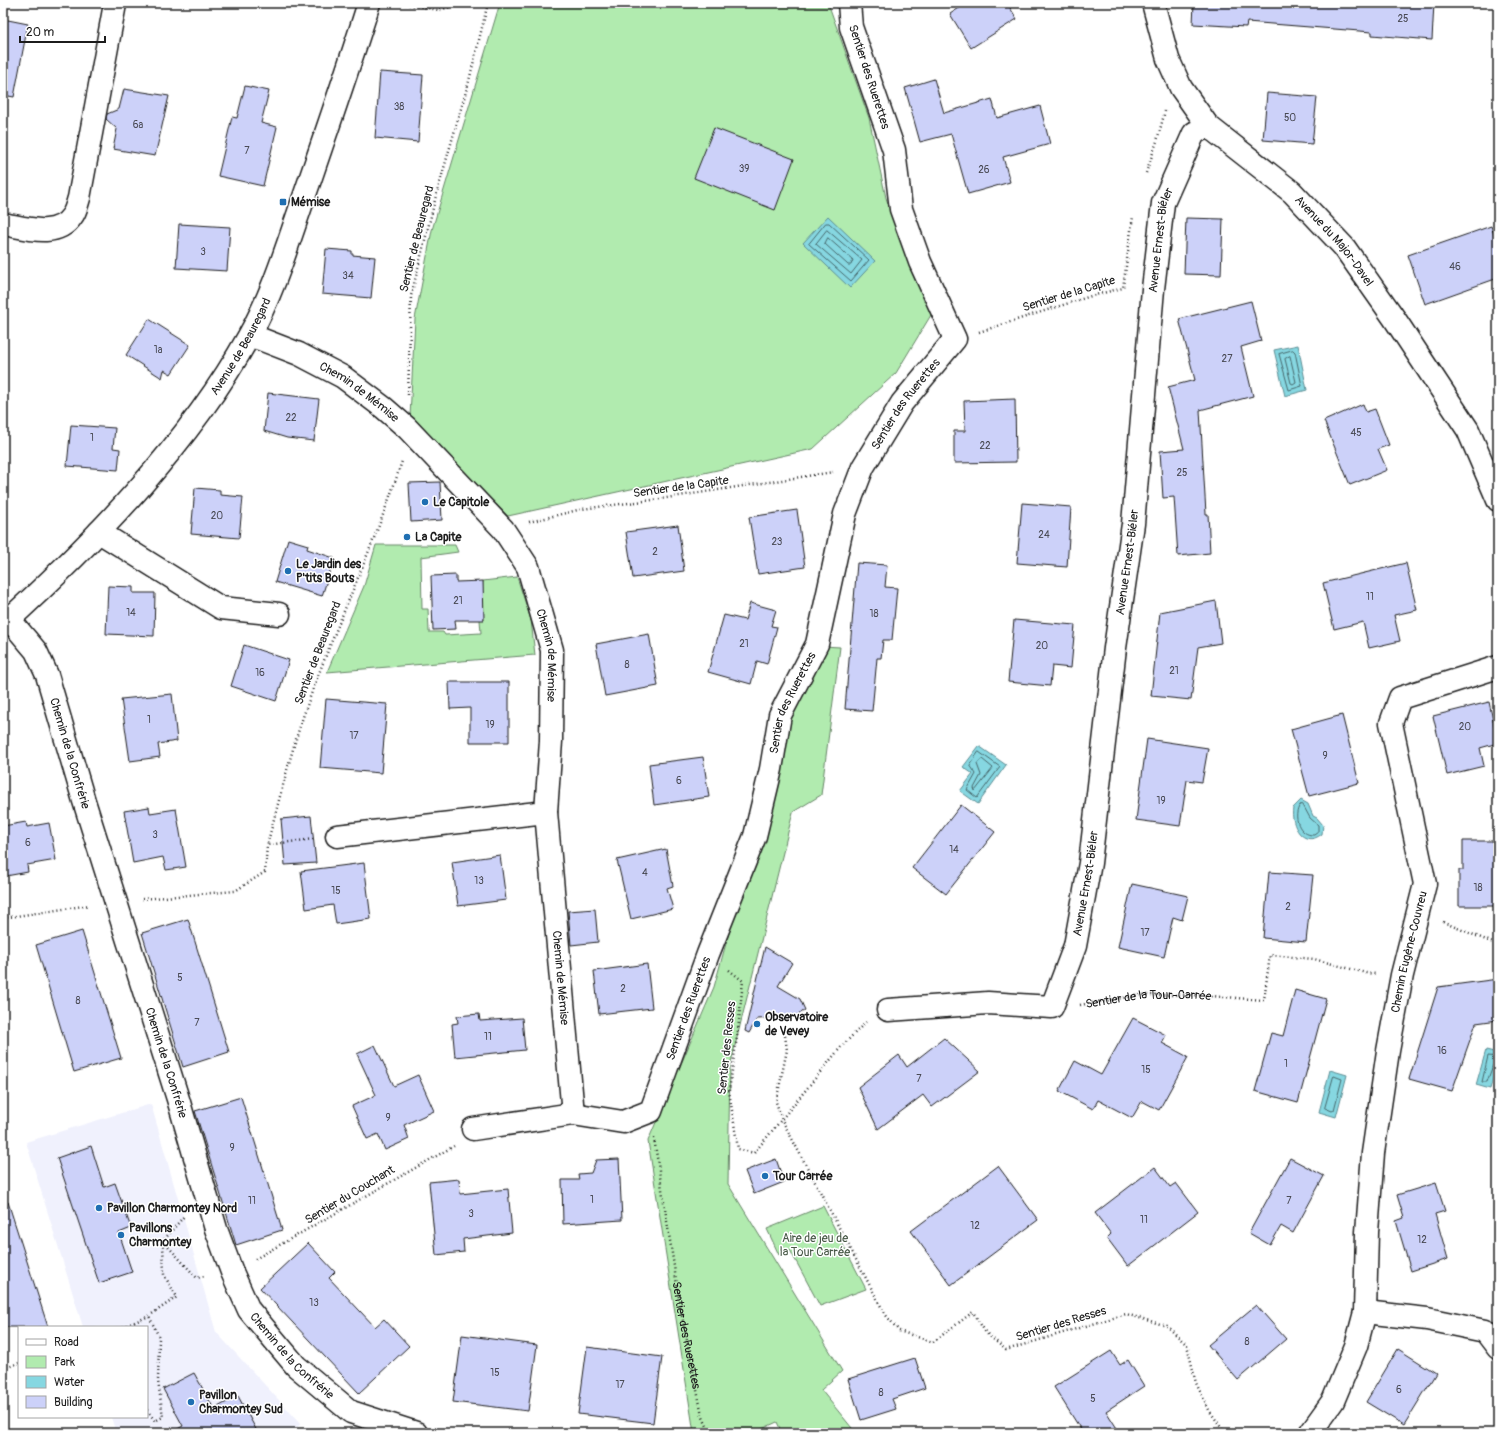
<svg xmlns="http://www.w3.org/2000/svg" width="1501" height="1436" font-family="Pangolin,sans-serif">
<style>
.built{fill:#f0f1fd}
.green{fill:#b1ebaf;stroke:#668466}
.water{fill:#86d7e1;stroke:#5c8c92}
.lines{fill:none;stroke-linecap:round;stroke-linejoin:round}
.shore{stroke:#46676b;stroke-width:1}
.building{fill:#ccd1f9;stroke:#1c1c1c}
.minor-casing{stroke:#1c1c1c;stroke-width:25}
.path{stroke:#1c1c1c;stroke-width:2.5;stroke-dasharray:1 3;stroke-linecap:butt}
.minor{stroke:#fff;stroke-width:22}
.poi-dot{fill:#1f6fb2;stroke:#fff;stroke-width:1.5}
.labels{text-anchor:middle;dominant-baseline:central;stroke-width:3;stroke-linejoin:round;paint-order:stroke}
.number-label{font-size:10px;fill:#484953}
.street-label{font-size:12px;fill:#1c1c1c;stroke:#fff}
.poi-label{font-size:12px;font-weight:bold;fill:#1c1c1c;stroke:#fff;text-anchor:start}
.park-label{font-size:12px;fill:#495a48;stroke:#fff}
</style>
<rect width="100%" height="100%" fill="#fff"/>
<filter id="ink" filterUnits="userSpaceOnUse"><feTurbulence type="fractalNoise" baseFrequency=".025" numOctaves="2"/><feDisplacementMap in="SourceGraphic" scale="8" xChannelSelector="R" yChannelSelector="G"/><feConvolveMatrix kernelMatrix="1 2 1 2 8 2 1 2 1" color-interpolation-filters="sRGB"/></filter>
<g filter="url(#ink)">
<path class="built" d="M151,1104L216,1332L301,1424L290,1433H116L111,1417H147V1327H83L26,1142Z"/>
<g class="green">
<path d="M500,3H828L869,118L886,198L931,315L896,373L813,449L508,516L410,417L415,319L432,230Z"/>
<path d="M376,545H455L458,552L421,557L422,609H428L429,632H443L445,635L481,633L480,620L483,581L517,577L531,620L535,655L327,672L364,586Z"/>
<path d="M823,646L840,647L821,795L793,812L730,1066L728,1184L842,1371L821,1390L856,1433H782L777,1422L753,1433H694L648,1141L714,987L787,722Z"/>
<path d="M823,1206L866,1289L820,1306L790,1250L779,1255L767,1229Z"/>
</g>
<g class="water">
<path d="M828,216L875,261L850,288L803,243Z"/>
<path d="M1298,345L1307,390L1285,396L1274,350Z"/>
<path d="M979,746L1006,765L978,804L960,791L973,774L963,767Z"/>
<path d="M1301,800L1308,804L1313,816L1317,818L1323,825L1322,834C1303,849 1290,825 1293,808Z"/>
<path d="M1486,1050L1498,1053V1061L1490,1089L1476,1085Z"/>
<path d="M1330,1070L1347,1075L1336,1117L1319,1112Z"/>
</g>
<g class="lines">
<g class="shore">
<path d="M826,223H829L869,260L851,281L809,244Z"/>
<path d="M827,230L862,260L851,274L816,244Z"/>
<path d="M828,238L853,260L851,265H848L825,244Z"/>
<path d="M1293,350L1295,352L1302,386L1289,390L1279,354Z"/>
<path d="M1290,356L1296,382L1293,384L1291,383L1285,359Z"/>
<path d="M979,752L1000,767L977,798L967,790L976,774L970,765Z"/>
<path d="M982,759L993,768L975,791L974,788L981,775L977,764Z"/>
<path d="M1303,805L1310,818L1318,825V832L1314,835C1299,836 1292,816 1300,805Z"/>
<path d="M1498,1057L1488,1056L1482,1082H1487L1493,1065L1498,1063"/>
<path d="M1334,1076L1342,1079L1334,1110L1332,1111L1325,1108Z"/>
</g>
</g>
<g class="building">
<path d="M967,3H1007L1017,19L971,48L950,14Z"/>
<path d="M1194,3H1434L1432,40L1372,35V32L1247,22L1246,27L1193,24Z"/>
<path d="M3,19L28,24L14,97L3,95Z"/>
<path d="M380,72L423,75L418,142L375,138Z"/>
<path d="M934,79L944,113L992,99L997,118L1040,106L1050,144L1003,157L1010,182L968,194L951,134L920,142L905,88Z"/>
<path d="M245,86L269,91L261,123L277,127L263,186L218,176L232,117L237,118Z"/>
<path d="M124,89L169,96L155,156L113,149L117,129L106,119L107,114L119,109Z"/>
<path d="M1267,93L1317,97L1312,144L1263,140Z"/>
<path d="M714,128L794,159L775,210L694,178Z"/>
<path d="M1186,218L1223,219L1221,275L1184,274Z"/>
<path d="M179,224L230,227L227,271L176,268Z"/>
<path d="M1491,226L1498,246V278L1425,304L1408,255Z"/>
<path d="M326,249L352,251V255L375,257L371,298L322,294Z"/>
<path d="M1251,301L1261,341L1241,347L1253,396L1200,410L1206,514H1208L1210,553L1178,556L1174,497L1163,498L1160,451L1184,449L1168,387L1195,380L1179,319Z"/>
<path d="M149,319L190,345L171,374L164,370L162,378L126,355Z"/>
<path d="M268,393L319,399L314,441L287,438L264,431Z"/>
<path d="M1015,399L1016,462L954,463V431H965L964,401Z"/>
<path d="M1363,404L1366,412L1375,409L1389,445L1378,449L1387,470L1350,485L1324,421Z"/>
<path d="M71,425L115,428L113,448L120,449L118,470L67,466Z"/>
<path d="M440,482L442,520L411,522L409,483Z"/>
<path d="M195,488L220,490V495L243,497L239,538L191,534Z"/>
<path d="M1022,503L1071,507L1067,567L1017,563Z"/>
<path d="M797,510L805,567L758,574L749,517Z"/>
<path d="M678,525L684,571L633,578L626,532Z"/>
<path d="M288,539L308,545L307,549L334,558L322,596L275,582Z"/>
<path d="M857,563L887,565L885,587L897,588L892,640H883L881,658H877L872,711L845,709Z"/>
<path d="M1406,563L1417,610L1394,615L1400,641L1369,648L1363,622L1334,629L1323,583Z"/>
<path d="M456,575V582L483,581L484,620H455L456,629L433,630L431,576Z"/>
<path d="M108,586L133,587V593H155L154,636L106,634Z"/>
<path d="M1216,601L1221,643L1198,647L1191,700L1151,696L1160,612Z"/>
<path d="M750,603L776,610L771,626L777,627L767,664L757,661L751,684L708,672L724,615L745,620Z"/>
<path d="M1014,620L1075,625L1071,668L1052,666L1050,686L1008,682Z"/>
<path d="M649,634L658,686L605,696L596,644Z"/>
<path d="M244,645L289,660L276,701L231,686Z"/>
<path d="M449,682H509V742H470V708L450,709Z"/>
<path d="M172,694L177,741L158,744L160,757L130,761L121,699Z"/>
<path d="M326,699L387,704L381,773L320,768Z"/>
<path d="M1489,702L1498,743L1480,748L1484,766L1447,775L1433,716Z"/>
<path d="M1342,715L1359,783L1309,796L1291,729Z"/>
<path d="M1147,739L1208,748L1202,782L1187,780L1180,826L1136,820Z"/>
<path d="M703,757L709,797L654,805L649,764Z"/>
<path d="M961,805L995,832L946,894L912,868Z"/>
<path d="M149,807L150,813L176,809L186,867L166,870L163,857L133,863L124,811Z"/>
<path d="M311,816L316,863L285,865L281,819Z"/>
<path d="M26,822L27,827L49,823L56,860L27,865L28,872L6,876L3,860V826Z"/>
<path d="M1463,841H1498V906H1459V870H1463Z"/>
<path d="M666,849L673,886L667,888L673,909L631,919L617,860Z"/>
<path d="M500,855L506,900L458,906L452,862Z"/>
<path d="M364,863L371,919L336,924L333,905L306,909L301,871Z"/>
<path d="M1269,872L1313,875L1306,942L1263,938Z"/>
<path d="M1132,884L1188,896L1182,920L1173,917L1164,957L1118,947Z"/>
<path d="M595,909L598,942L571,945L568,911Z"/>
<path d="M188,919L229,1052L183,1067L142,933Z"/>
<path d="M82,931L121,1058L74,1072L36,945Z"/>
<path d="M765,947L792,963L778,986L800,999L805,1010L795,1017L757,1019L749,1033L745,1031Z"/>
<path d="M647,964L652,1008L599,1014L594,971Z"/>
<path d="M1498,979V1020L1476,1023L1452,1091L1409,1079L1438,987Z"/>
<path d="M1295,990L1326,999L1298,1103L1255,1091L1271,1033L1283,1036Z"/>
<path d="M479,1014L480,1021L522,1018L525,1050L455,1057L452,1024L458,1023L457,1016Z"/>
<path d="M1133,1018L1166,1035L1162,1043L1188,1057L1159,1110L1142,1101L1132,1118L1098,1100L1093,1109L1059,1091L1075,1061L1101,1075Z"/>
<path d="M944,1038L980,1071L932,1107L923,1095L878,1129L858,1087L899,1055L907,1067Z"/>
<path d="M375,1045L394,1086L418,1075L434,1111L404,1125L409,1139L385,1150L378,1134L367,1139L352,1106L376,1095L357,1054Z"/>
<path d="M241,1097L282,1230L236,1245L195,1111Z"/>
<path d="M91,1146L104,1187L115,1183L131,1228L119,1233L132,1272L99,1283L57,1158Z"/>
<path d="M1290,1158L1324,1176L1293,1233L1281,1226L1270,1245L1249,1233Z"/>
<path d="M619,1159L622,1220L563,1224L562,1180H579L578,1174L591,1173L596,1160Z"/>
<path d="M776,1159L784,1182L754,1194L745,1171Z"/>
<path d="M998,1166L1038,1220L951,1285L911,1231Z"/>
<path d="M1155,1167L1170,1187L1176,1183L1198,1212L1128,1266L1107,1238L1111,1234L1095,1213Z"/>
<path d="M459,1179L460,1194L508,1189L512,1233L463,1239L464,1252L436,1255L429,1182Z"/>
<path d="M1436,1183L1445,1211L1435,1214L1448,1259L1411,1271L1396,1221L1404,1218L1397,1195Z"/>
<path d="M8,1202L48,1327H3V1203Z"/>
<path d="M308,1243L335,1272L329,1278L375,1327L384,1319L409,1346L359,1393L260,1288Z"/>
<path d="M1256,1305L1286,1339L1238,1380L1208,1345Z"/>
<path d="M462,1335L537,1345L528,1411L453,1402Z"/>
<path d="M587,1347L662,1357L653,1423L578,1414Z"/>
<path d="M1398,1349L1436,1373L1404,1425L1366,1402Z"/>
<path d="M1111,1351L1120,1365L1128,1360L1144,1386L1106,1411L1120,1433H1083L1054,1387Z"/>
<path d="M915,1358L925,1388L892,1399L896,1409L861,1420L848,1379Z"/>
<path d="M194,1373L214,1409L238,1396L258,1433H170L183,1426L163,1389Z"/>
</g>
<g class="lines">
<defs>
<g id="minor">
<path id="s3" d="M1153,3L1168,59L1181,88L1208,126L1292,192L1344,247L1394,318L1468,430L1498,500"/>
<path d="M3,224C26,228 57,239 72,216C76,211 77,204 79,198L115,4"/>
<path id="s4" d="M250,335L299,354L343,377L384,408L407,428L503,529L528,567L552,650L551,741L546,812L573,1114"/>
<path d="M99,532L221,608L279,614"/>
<path id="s5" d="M9,619L36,651L47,675L84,801L178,1099L216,1229L232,1272L249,1310L296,1366L351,1412L416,1433"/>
<path id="s6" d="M3,625C93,543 190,443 249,336C272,295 287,247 302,203C325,136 348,70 369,3"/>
<path d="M337,836L546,812"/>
<path id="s7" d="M888,1010L988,1003L1052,1007L1075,946L1090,863L1115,648L1133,524L1153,289L1163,203L1194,133L1208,126"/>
<path id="s8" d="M473,1129L573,1114L623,1122L651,1111L708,954L755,836L771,769L780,715L817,644L845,514L863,467L902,403L955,339L920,262L901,209L894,150L851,27L849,3"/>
<path d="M1365,1312L1427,1319L1485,1331L1498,1348"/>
<path id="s9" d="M1310,1433L1333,1401L1356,1346L1365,1312L1367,1232L1373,1153L1388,1051L1402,975L1425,884L1391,723L1400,698L1498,667"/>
</g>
</defs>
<use href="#minor" class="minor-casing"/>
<g class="path">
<path d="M401,3L438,10L467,3"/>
<path d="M1146,173L1157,141L1165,111"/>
<path d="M979,332L1091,296L1123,288L1133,216"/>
<path d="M408,395L411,296L436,196L469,81L488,3"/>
<path d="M529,522L582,509L660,499L833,472"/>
<path d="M313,839L267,845C280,798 292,746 309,700C338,620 376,542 402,461"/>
<path d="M142,899L235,891L265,872L267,845"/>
<path d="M3,918L90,905"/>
<path d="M1443,922L1498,945"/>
<path d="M729,970L743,981L738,1030L729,1091L738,1149L754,1153L841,1047L866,1022"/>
<path id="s1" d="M1080,1005L1141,995H1197L1264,1000L1270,955L1314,959L1366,973L1376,974"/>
<path d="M784,1028L787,1050L776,1102L782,1120L885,1314L899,1331L933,1342L973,1312L986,1333L1006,1350L1126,1314L1167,1326L1187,1345L1196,1383L1209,1410L1225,1433"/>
<path id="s2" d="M654,1138L681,1311L702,1415L710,1433"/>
<path d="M163,1241L197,1278L205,1276"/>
<path d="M255,1259L454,1146"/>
<path d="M123,1327L149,1316L177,1297L164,1275L163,1241L185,1215"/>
<path d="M3,1369L19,1363"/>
<path d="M147,1410L155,1421L163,1417L158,1381L159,1337L149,1316"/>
</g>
<use href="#minor" class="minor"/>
</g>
</g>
<g class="poi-dot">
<rect x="279" y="198" width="8" height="8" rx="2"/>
<circle cx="425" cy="502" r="4"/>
<circle cx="407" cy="537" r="4"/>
<circle cx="288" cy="571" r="4"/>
<circle cx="757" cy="1024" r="4"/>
<circle cx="765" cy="1176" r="4"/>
<circle cx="99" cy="1208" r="4"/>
<circle cx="121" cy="1235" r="4"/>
<circle cx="191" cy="1402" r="4"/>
</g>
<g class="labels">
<g class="number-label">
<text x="1403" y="19">25</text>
<text x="399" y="107">38</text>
<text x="1290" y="118">50</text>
<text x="138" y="125">6a</text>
<text x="247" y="151">7</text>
<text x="744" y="169">39</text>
<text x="984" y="170">26</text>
<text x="203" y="252">3</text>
<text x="1455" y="267">46</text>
<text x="348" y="276">34</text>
<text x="158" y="350">1a</text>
<text x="1227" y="359">27</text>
<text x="291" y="418">22</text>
<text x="1356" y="433">45</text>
<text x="92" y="438">1</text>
<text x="985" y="446">22</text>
<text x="1182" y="473">25</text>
<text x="217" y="516">20</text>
<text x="1044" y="535">24</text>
<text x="777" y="542">23</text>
<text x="655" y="552">2</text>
<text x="1370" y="597">11</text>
<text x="458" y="601">21</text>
<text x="131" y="613">14</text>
<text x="874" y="614">18</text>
<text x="744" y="644">21</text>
<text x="1042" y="646">20</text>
<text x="627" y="665">8</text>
<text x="1174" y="671">21</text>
<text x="260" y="673">16</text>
<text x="149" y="720">1</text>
<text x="490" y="725">19</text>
<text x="1465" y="727">20</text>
<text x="354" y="736">17</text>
<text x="1325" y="756">9</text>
<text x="679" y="781">6</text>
<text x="1161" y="801">19</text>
<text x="155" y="835">3</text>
<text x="28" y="843">6</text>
<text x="954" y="850">14</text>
<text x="645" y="873">4</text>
<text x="479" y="881">13</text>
<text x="1478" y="888">18</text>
<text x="336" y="891">15</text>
<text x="1288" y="907">2</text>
<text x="1145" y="933">17</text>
<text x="180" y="978">5</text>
<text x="623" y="989">2</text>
<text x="78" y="1001">8</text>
<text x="197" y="1023">7</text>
<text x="488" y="1037">11</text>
<text x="1442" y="1051">16</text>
<text x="1286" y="1064">1</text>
<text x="1146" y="1070">15</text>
<text x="919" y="1079">7</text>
<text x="388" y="1118">9</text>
<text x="232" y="1148">9</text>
<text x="592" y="1200">1</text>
<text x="252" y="1201">11</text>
<text x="1289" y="1201">7</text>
<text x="471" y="1214">3</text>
<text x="1144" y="1220">11</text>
<text x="975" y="1226">12</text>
<text x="1422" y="1240">12</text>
<text x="314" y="1303">13</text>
<text x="1247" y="1342">8</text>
<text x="495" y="1373">15</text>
<text x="620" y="1385">17</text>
<text x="1399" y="1390">6</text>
<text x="881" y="1393">8</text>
<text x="1093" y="1399">5</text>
</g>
<g class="street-label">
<text transform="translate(869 77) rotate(72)">Sentier des Ruerettes</text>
<text transform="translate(417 239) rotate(-76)">Sentier de Beauregard</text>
<text stroke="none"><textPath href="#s7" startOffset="941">Avenue Ernest-Biéler</textPath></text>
<text stroke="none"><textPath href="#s3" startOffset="308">Avenue du Major-Davel</textPath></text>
<text transform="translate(1069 294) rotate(-17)">Sentier de la Capite</text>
<text stroke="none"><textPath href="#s6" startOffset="368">Avenue de Beauregard</textPath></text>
<text stroke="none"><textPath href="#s4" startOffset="124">Chemin de Mémise</textPath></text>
<text stroke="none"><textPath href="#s8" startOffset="939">Sentier des Ruerettes</textPath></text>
<text transform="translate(681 487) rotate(-8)">Sentier de la Capite</text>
<text stroke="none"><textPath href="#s7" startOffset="617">Avenue Ernest-Biéler</textPath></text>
<text transform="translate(318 653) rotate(-69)">Sentier de Beauregard</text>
<text stroke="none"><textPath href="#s4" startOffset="460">Chemin de Mémise</textPath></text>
<text stroke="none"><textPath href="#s8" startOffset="615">Sentier des Ruerettes</textPath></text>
<text stroke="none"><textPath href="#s5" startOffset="150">Chemin de la Confrérie</textPath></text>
<text stroke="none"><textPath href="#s7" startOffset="293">Avenue Ernest-Biéler</textPath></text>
<text stroke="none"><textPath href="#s9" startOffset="498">Chemin Eugène-Couvreu</textPath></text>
<text stroke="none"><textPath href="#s4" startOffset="784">Chemin de Mémise</textPath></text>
<text stroke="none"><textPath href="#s1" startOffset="69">Sentier de la Tour-Carrée</textPath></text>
<text stroke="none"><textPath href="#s8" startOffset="291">Sentier des Ruerettes</textPath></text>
<text transform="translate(727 1048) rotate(-84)">Sentier des Resses</text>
<text stroke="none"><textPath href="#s5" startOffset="474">Chemin de la Confrérie</textPath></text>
<text transform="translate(350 1195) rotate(-31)">Sentier du Couchant</text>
<text transform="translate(1061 1324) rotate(-17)">Sentier des Resses</text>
<text stroke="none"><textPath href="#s2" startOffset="200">Sentier des Ruerettes</textPath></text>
<text stroke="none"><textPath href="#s5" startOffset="798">Chemin de la Confrérie</textPath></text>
</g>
<g class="poi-label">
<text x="291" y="202">Mémise</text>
<text x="433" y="502">Le Capitole</text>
<text x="415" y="537">La Capite</text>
<text x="296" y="564">Le Jardin des<tspan x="296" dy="14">P'tits Bouts</tspan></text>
<text x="765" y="1017">Observatoire<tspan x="765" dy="14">de Vevey</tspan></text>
<text x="773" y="1176">Tour Carrée</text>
<text x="107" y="1208">Pavillon Charmontey Nord</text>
<text x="129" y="1228">Pavillons<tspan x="129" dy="14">Charmontey</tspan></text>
<text x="199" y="1395">Pavillon<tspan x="199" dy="14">Charmontey Sud</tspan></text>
</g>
<g class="park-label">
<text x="815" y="1238">Aire de jeu de<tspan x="815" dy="14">la Tour Carrée</tspan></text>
</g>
</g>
<rect width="1501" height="1436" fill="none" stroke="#fff" stroke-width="16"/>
<rect x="8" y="8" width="1485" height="1420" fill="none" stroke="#1c1c1c" stroke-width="1.5" filter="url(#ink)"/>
<rect x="18" y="1326" width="130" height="92" fill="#ffffff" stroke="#a4a4a4"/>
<rect x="26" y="1339" width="20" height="6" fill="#ffffff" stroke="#a4a4a4"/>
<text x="54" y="1346" font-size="12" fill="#1c1c1c">Road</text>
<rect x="26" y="1356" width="20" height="12" fill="#b1ebaf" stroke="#a4a4a4"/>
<text x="54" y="1366" font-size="12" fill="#1c1c1c">Park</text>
<rect x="26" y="1376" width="20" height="12" fill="#86d7e1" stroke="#a4a4a4"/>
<text x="54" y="1386" font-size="12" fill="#1c1c1c">Water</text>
<rect x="26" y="1396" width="20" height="12" fill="#ccd1f9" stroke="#a4a4a4"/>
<text x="54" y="1406" font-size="12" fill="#1c1c1c">Building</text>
<path d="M20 36v6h85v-6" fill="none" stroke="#1c1c1c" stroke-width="2"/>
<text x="26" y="36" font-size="12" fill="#1c1c1c" stroke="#ffffff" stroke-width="3" paint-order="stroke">20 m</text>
</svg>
